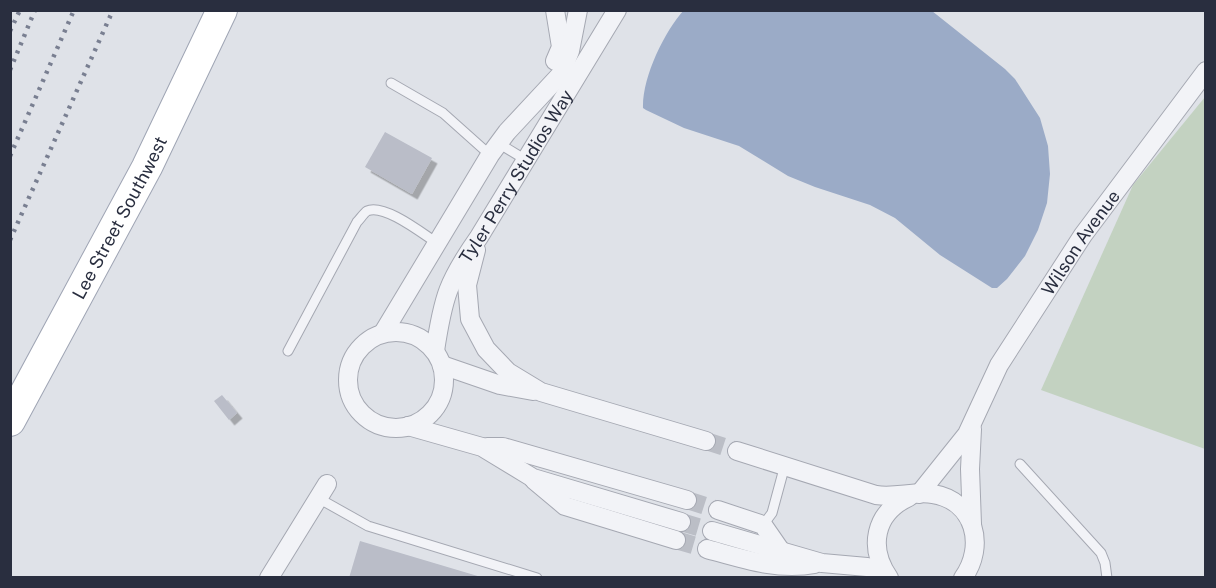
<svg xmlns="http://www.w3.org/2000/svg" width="1216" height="588" font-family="'Public Sans',sans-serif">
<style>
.green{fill:#c3d2c1}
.water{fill:#9babc7}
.building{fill:#babdc8;filter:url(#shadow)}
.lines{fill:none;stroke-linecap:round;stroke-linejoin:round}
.street-tunnel{stroke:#bbbec6;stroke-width:18;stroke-dasharray:18 9;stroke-linecap:butt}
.lane-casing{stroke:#a5a8b2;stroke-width:11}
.street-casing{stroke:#a5a8b2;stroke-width:20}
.primary-casing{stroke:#9fa5b4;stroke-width:32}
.lane{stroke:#f2f3f7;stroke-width:9}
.street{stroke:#f2f3f7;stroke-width:18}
.primary{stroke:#fff;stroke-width:30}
.rail{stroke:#797f91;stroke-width:4.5;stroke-dasharray:3 6;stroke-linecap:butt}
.labels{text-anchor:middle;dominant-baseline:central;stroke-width:5;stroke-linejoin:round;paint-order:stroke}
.street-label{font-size:18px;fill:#292e3f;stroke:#eff1f6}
</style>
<defs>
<filter id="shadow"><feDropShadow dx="5.5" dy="5.5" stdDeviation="0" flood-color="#0004"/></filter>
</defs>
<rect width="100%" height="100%" fill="#dfe2e8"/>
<path class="green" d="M1205,97V449L1041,390L1133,185Z"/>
<path class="water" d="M684,10L932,11L1005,69L1015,79L1040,118L1048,146L1050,174L1047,203L1038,230L1025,256L1007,279L997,288H992L940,255L895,218L870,205L815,187L788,176L739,146L684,128L646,110L643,108C642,78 664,32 684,10Z"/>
<g class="building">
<path d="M385,132L432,158L412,194L365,167Z"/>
<path d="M222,395L237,413L229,420L214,401Z"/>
<path d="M360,541L481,577V578H349Z"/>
</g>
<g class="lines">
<g class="street-tunnel">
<path d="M706,441L737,451"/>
<path d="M687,500L718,510"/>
<path d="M681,522L712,531"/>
<path d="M676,540L707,549"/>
</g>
<defs>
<g id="lane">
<path d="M391,83L443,113L490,155"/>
<path d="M498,143L526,160"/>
<path d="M288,351L357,222C360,219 364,213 367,211C384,203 423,234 437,243"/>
<path d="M1020,464L1101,553L1105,563L1107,578"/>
<path d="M318,498L368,526L537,578"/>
<path d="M763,525L772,513L785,465"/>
</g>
<g id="street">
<path d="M555,10L561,47L555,61"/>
<path d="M476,250L467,285L470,319L486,349L508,372L541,392L706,441"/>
<circle cx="396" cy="380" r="48"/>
<path d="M383,333L490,155L507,132L561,74L570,51L578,10"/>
<path id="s1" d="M435,351C443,297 448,281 479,237L617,10"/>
<path d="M442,365L500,385L533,391"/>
<path d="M408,426L482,447L533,478L681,522"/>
<path d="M972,429L970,469L972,524"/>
<path d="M487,447H503L687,500"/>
<path d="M737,451L876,495C896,498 914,491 933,494C975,501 986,546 963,578"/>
<path d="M534,480L565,506L676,540"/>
<path id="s2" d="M919,494L967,434L999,365L1083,235L1206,71"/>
<path d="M718,510L763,525L781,551"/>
<path d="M712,531L822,563L867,567L888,578"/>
<path d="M707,549C743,559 777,571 815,564"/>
<path d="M269,578L327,484"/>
<path d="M889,578C868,548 874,513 909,497"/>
</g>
<g id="primary">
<path id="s3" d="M10,421L147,167L222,10"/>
</g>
</defs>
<use href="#lane" class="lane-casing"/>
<use href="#street" class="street-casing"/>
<use href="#primary" class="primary-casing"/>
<use href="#lane" class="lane"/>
<use href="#street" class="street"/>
<use href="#primary" class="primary"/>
<g class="rail">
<path d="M10,31L20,10"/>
<path d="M10,70L35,10"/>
<path d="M10,156L74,10"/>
<path d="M10,240L113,10"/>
</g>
</g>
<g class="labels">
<g class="street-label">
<text stroke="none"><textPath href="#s1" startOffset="195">Tyler Perry Studios Way</textPath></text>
<text stroke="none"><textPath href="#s3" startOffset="231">Lee Street Southwest</textPath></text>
<text stroke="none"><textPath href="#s2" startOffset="300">Wilson Avenue</textPath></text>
</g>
</g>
<rect width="1216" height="588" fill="none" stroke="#292e3f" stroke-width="24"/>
</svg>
